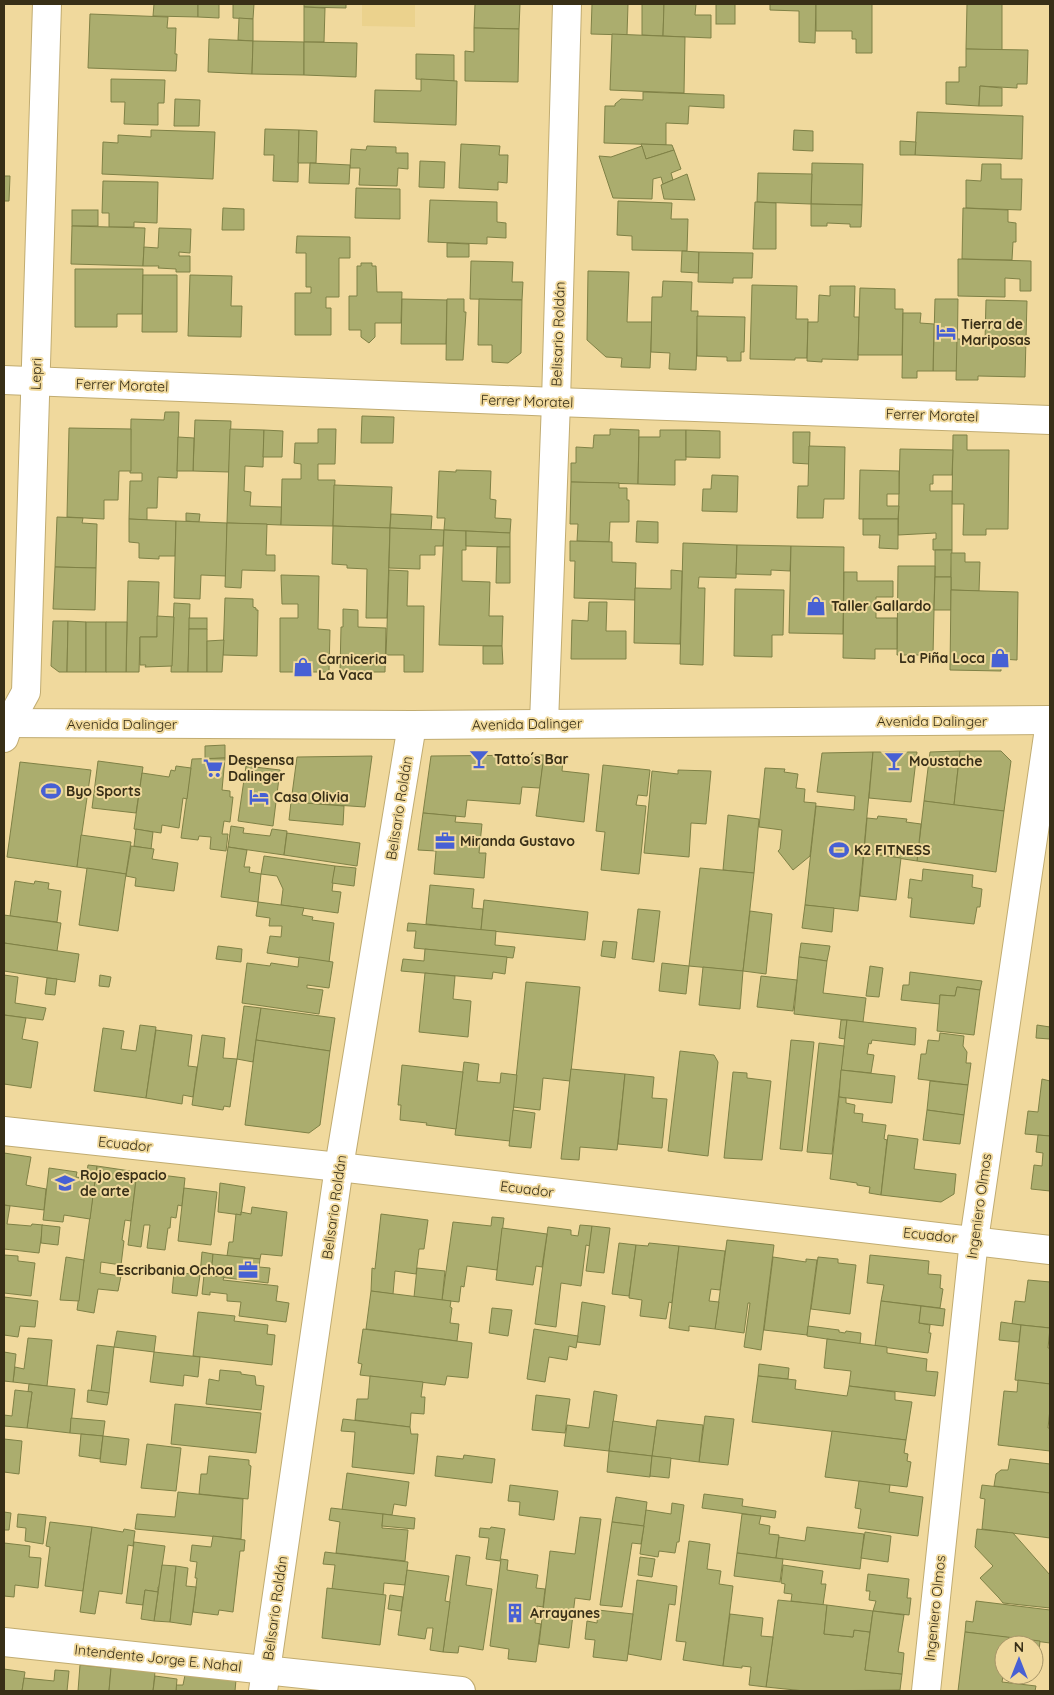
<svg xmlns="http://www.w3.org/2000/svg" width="1054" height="1695" font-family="Quicksand,sans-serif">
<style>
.built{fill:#ebd28d}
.building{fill:#abad6e;stroke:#7f8146}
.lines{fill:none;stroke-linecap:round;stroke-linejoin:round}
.minor-casing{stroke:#c1ac71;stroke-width:30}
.tertiary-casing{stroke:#c1ac71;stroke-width:30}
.minor{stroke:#fff;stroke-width:28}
.tertiary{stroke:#fff;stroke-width:28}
.labels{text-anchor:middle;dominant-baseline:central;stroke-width:4;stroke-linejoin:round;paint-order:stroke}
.poi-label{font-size:14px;font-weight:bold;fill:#382f17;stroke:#f0d99d;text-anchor:start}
.street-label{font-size:14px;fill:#382f17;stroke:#f0d99d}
</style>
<rect width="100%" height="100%" fill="#f0d99d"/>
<path class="built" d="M362,4H415V27L362,26Z"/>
<g class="building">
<path d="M154,4H198V17L153,16Z"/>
<path d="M198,4H219V18L198,17Z"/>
<path d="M233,4H254L253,19L233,18Z"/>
<path d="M304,4H346V8L304,7Z"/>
<path d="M475,4H520L519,29L474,28Z"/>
<path d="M592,4H628L627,35L591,34Z"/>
<path d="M642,4H664L663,36L642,35Z"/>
<path d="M664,4H696L695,15H711V38L663,36Z"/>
<rect x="716" y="4" width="19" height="20"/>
<path d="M770,4H816L815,43L799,42V11L770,10Z"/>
<path d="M816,4H872V53H856V39H852V31H816Z"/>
<path d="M967,4H1002V50L966,49Z"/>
<path d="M304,7L325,8L324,42H304Z"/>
<path d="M90,14L168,17L167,28H176L175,54H177L176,71L88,68Z"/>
<path d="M239,18L253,19V41L238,40Z"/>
<path d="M474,28L519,29L518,82L465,81V51L474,52Z"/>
<path d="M612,34L685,37L684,93L610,90Z"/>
<path d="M209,39L253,41L252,74L208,72Z"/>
<path d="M253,41L304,42V75L252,74Z"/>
<path d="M304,42L357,43L356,77L304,75Z"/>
<path d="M966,49L1028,50L1027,84H1017V88L980,86L979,106L946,104V82H959V67H966Z"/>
<path d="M416,54L454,55V81L416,79Z"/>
<path d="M111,79L165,80L164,103H158V125L124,124L125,102H111Z"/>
<path d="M421,79L457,81L456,125L374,122L375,90L421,91Z"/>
<path d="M980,86L1002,88V106H979Z"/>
<path d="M643,92L724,95V108L689,106L688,124L666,123V145L604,143L605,106H615V104L621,99L643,100Z"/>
<path d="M175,99L200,100L199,126H174Z"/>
<path d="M917,112L1023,116L1022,159L915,155Z"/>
<path d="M265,129L299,130L298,182L273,181L274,155H264Z"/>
<path d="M151,130L215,132L213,179L102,174L103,142L118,143V135L151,137Z"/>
<path d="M299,130L317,131L316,163H298Z"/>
<path d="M794,130L813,131V151L793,150Z"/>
<path d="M900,141L916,142L915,155H900Z"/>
<path d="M461,144L500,146L499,155H508L507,183L498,182V190L459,188Z"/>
<path d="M641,144L672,145L674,150L646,159Z"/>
<path d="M367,146L396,147V153H408V169L398,168L397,186L359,185L360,168H350L351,149L366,150Z"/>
<path d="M642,146L646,159L674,150L681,169L671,173L673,180L663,184L661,177L653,179L652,199L613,198L599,156L611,157Z"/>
<path d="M420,161L445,162L444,188L419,187Z"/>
<path d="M310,163L350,165L349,184L309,183Z"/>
<path d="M812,163L863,164L862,205L811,204Z"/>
<path d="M982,164H1001V179H1022L1021,210L966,208V180L981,181Z"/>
<path d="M758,173L812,174L811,204L757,202Z"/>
<path d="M687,174L695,200L664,199L661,185Z"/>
<path d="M4,176H10L9,201H4Z"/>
<path d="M103,181L158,182L157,223L134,222V227H109V213H102Z"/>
<path d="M356,188L400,189V219L355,218Z"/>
<path d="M430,200L497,202V222L506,223V238L487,237V244L428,242Z"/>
<path d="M618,201L672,203L671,219H688L687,251L632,250V236L617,235Z"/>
<path d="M755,202L776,203V249H753Z"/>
<path d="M811,204L862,205L861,227H850V224L827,223V226H811Z"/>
<path d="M223,208L244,209V230H222Z"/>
<path d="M963,208L1008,210V222L1016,223V242H1013L1012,260L962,259Z"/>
<rect x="72" y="210" width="26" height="16"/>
<path d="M72,226L145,228L143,266L71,264Z"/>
<path d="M159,228L191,229L190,253L179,252V256H190V272H176V269L158,268L159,266H143L144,247L158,248Z"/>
<path d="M297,236L350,237V258H339V297H326V308H331V335H295V293H311V287H306V253H296Z"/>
<path d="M447,243L469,244V257H447Z"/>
<path d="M682,251L699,252V273L681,272Z"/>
<path d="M699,252L753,253L752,278H733V283L698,282Z"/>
<path d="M958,259L1031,261V291H1020V279L1005,278V297L958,296Z"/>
<path d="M471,261L513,262L512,282H523L522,300L470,299Z"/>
<path d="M361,263H372V266H376L377,292H402L401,323H375V337L369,343L361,337V330H349V296H357V266H361Z"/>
<path d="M75,269H143L142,314H117V327H75Z"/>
<path d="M588,271L629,272L627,322H652L650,368L621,367L622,358L606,357L587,340Z"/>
<path d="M143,275H177V332H142Z"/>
<path d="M190,275L232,276L231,306H242L241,337L188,336Z"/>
<path d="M663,281L692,282L691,311H698L696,370L669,369L670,353L651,352L652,297H662Z"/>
<path d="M752,285L797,286L796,319H808L807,358H795V360L750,359Z"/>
<path d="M830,286H855L854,317H859L858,360L822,359V362L807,361L808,322H818L819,295L830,296Z"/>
<path d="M860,288L895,289V309H903L902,355H858Z"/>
<path d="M402,299L447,300L446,344H401Z"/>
<path d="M447,299H464V312H466L463,360H446Z"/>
<path d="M479,299L522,300L521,353L508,363L492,362V345H478Z"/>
<path d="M935,299H958L957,371H933Z"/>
<path d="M986,300L1027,301L1025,377L978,376V380H956L957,339L985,340Z"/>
<path d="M903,313H921L920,323L934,324L933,371H917V378H902Z"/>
<path d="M697,316L745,317L744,352H741V361H727V357L697,356Z"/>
<path d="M165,412H179L177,478L158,477L157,508H147V520L129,519L130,481H142V473H130L131,419L164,420Z"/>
<path d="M362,416L394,417L393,443H361Z"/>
<path d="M195,420L231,421L229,472L193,471Z"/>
<path d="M69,428L131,429V471H119L118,500H104V519L67,517Z"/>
<path d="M230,429L264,430L263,467L245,466L244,491L251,492L250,506L282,507L281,525L227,523Z"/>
<path d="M318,429H336L335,464H318V480H335L333,526L281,525L282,479H301V464L294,463L295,443H318Z"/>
<path d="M610,429L639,430L638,484L571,482V463H576V447L593,448L594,435H610Z"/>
<path d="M264,430L283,431L282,457H263Z"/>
<path d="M660,430H686V460H675V485L638,484L639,437H660Z"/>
<path d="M686,430L720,431V458L686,457Z"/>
<path d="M793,432H810L809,464L793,463Z"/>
<path d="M953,435H967V450H1009L1008,529H986V535H963L964,504H952Z"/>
<path d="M178,437L194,438L193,471H177Z"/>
<path d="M809,446L845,447L844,499H824L823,518H797L798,486H808Z"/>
<path d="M900,449L953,450L952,475H933V484H930V491H952V550H933V539H936V533L898,535Z"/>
<path d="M456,470L491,471L490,499L496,500L495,518L511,519L510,533L444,530L445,518H437L439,471L456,472Z"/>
<path d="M860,470L899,471V494H887V506H899L898,519H859Z"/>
<path d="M712,475L738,476L737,512L702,511L703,489H711Z"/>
<path d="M571,482L619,483V488H627V500H629V522H610L609,542L577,541L578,524H570Z"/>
<path d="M334,485L392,487L390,528L333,526Z"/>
<path d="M186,513L200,514L199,522L186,521Z"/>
<path d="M391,514L432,516L431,530L390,528Z"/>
<path d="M57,517L83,518L82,523L97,524L96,568L55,567Z"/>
<path d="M129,519L176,521L175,556H159V559L139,558V543L129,542Z"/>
<path d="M863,519H898V549L879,548L880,535H863Z"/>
<path d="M176,521L227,523L226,576L201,575L200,599L174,598Z"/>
<path d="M637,521L658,522V543L636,542Z"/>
<path d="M227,523L267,524L266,555H275V571L242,570L241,588L225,587Z"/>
<path d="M333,526L390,528L387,618H366L367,569L347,568V565L332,564Z"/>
<path d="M390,528L444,530L443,546H435V555H420V569L389,568Z"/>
<path d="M444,530L466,531V550H462V581L490,582L489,616H503L502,646L439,645Z"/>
<path d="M466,531L510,533V547L466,546Z"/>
<path d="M570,541L612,542V562L636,563L635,600L574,598L575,561H570Z"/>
<path d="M683,543L737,545L736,578L699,577L698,588H705L703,665L680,664Z"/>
<path d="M737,545L791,546L790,571L771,570V575L736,574Z"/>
<path d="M791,546L844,547L843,634L789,633Z"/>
<path d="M497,547H510V583H496Z"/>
<path d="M935,550H952L951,577H935Z"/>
<path d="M951,553H965V562H980L979,591L951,590Z"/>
<path d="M898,566H935L933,655H897Z"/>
<path d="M55,567L96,568L95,610L53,609Z"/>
<path d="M389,570L408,571L407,606H424L423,672H404V655H386Z"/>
<path d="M671,570L682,571L680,644L634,643L635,588L671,589Z"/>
<path d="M844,572H857V581H893V597H876V618H897V649H875V659L843,658Z"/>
<path d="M281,575L319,576L318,629L330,630L329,672H280V618H298V604H282Z"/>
<path d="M935,577H951V610H934Z"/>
<path d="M128,581L159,582L157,637H140L139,672H126Z"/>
<path d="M735,589L784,590L783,635H772V657L734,656Z"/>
<path d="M951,590L1018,592L1017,660L1001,659V671L950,670Z"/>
<path d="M225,598L253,599V607L256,608V610H258L257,656L223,655Z"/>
<path d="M589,602H607L606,631H626V659H571L572,620L588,621Z"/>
<path d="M174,603L190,604L188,672H171Z"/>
<path d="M343,609L358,610V627L386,628L385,672H340L341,627H343Z"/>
<path d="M157,616L174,617L172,666L145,667L146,665H140V637H157Z"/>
<rect x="189" y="618" width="18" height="11"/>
<path d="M53,621H68L67,672H59L51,666Z"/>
<path d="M68,621L86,622V672H67Z"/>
<rect x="86" y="622" width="20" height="50"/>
<path d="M106,622H127L126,672H106Z"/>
<path d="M189,629H207V672H188Z"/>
<path d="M224,640L222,672H207V641Z"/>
<path d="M483,646H502L503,664H483Z"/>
<path d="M225,745V758L205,759V746Z"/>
<path d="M960,751L954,805L924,801L930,752Z"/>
<path d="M960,751H1001L1011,761L1004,811L954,805Z"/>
<path d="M873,752L858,911L805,905L816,806L854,810L855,796L817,792L822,753Z"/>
<path d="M873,752H917L911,802L869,798Z"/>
<path d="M544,755L540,788L522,787L520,804L467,800L465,817L423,813L431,756Z"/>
<path d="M544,755H556L563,761L562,771L589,774L584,822L536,816Z"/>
<path d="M372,756L365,807L291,802L297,757Z"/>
<path d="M225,758L222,790L230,791V797H233L230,822L224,821L222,834H228L226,851L210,849L211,837L199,836L198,840L181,838L192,759Z"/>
<path d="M98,761L143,767L136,813L92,808Z"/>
<path d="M20,762L91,770L77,867L7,857Z"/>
<path d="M603,765L650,770L647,796L638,795L636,805L646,806L639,874L601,870L605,832L596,831Z"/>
<path d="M176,766L191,768L187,799L183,798L179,828L162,825L161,833L134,829L142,773L169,777L171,770L175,771Z"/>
<path d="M246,766L280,770L273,826L238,821Z"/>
<path d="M765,768L785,769L784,772L798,774L796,788L805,789L804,802L816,803L810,856L793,870L778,851L780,849L782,830L759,827Z"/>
<path d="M678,770L711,771L706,824L691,823L689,857L644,853L652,771L678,774Z"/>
<path d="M924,801L1004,811L996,872L917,861Z"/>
<path d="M291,802L344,806L343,825L289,820Z"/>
<path d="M423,813L456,816L455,822L482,824L479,853H486L484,878L434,874L436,851L418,850Z"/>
<path d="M728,815L759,819L754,873L723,870Z"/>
<path d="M878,816L907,819L906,822L921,824L917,861L864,853L867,818L877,819Z"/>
<path d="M231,826L244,828L243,833L270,836L272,829L287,831L284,855L228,847Z"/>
<path d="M136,829L153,832L151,849L134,846Z"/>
<path d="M287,833L360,843L357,866L284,855Z"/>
<path d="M81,835L131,842L126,874L77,867Z"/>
<path d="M131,846L154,849L152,859L178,863L174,891L135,886L136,878L126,876Z"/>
<path d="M228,847L247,850L244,867H250L249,872L261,874L258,902L221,897Z"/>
<path d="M864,853L901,858L896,900L860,896Z"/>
<path d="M264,856L335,866L332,891L341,892L338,913L281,905L283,889L277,876L261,874Z"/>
<path d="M335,866L356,868L354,886L332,883Z"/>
<path d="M87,868L126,874L118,931L79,925Z"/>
<path d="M700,868L754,873L743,971L689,966Z"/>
<path d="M923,869L973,875L972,887L982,889L980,907H977L974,924L910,917L912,898H908L910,879L922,881Z"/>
<path d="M15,881L34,884L35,881L49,883L48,889L61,891L57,922L10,916Z"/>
<path d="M430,885L474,889L472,908L483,909L481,930L426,924Z"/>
<path d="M484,900L588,912L585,940L481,930Z"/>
<path d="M258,902L304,908L302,915L313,917L312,920L334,923L329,962L267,953L270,936L281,937L282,926H269L270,918L256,916Z"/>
<path d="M805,905L834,908L832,932L802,928Z"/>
<path d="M638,909L660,911L654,962L632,959Z"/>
<path d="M750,911L772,914L766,974L743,971Z"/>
<path d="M4,915L61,923L57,951L4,943Z"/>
<path d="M408,923L496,931L495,945L515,947L513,958L414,948L416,931H407Z"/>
<path d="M603,941L617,942L615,958L601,956Z"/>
<path d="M4,943L79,954L75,982L4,971Z"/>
<path d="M801,943L830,946L827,961L799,957Z"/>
<path d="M218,946L242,949L241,962L216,959Z"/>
<path d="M425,949L507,957L505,974L493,972L492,979L401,971L403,959L424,961Z"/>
<path d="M299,957L333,962L329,988L307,985V988L323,990L319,1014L242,1003L247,963L270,966L271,963L298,967Z"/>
<path d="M799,957L827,961L823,993L866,998L863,1022L794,1014Z"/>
<path d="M662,963L689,966L686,994L659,991Z"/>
<path d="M870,966L883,968L879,997L866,996Z"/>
<path d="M703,967L743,971L740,1009L699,1005Z"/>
<path d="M910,972L982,981L980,990L957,987L955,996L940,995V1004L901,1000L903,985H909Z"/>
<path d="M425,973L455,976L453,999L471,1001L468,1037L419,1032Z"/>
<path d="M4,975L18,977L15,1003L46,1008L43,1020L4,1015Z"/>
<path d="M100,975L111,977L109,987L99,986Z"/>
<path d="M761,976L797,980L793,1011L757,1007Z"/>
<path d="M47,978L57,979L55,995L45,994Z"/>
<path d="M526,982L580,987L570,1081L543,1078L540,1110L513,1107Z"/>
<path d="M957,987L980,990L974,1035L937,1031L940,995L955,996Z"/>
<path d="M244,1006L261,1008L253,1062L237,1059Z"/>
<path d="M261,1008L335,1018L330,1051L256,1040Z"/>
<path d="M4,1015L26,1018L22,1039L38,1042L31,1088L4,1084Z"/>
<path d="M841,1020H847L845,1039L839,1038Z"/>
<path d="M847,1020L916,1028L915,1045L872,1040L871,1044L869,1043L867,1054L874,1055L871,1073L841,1070Z"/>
<path d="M140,1025L156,1027L146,1098L94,1091L103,1028L124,1031L121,1049L136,1051Z"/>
<path d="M1037,1025L1050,1027V1039L1036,1038Z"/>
<path d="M156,1030L192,1035L188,1066L197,1067L193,1097L183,1095L182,1104L146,1098Z"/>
<path d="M940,1033L964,1036L963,1046L967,1052L966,1063H971L968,1085L918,1079L921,1054H926L928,1040L939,1041Z"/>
<path d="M202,1035L225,1038L223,1058L237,1059L230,1107L224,1106L223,1110L192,1105Z"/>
<path d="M256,1040L330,1051L320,1125L309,1133L245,1125Z"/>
<path d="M791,1040L814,1042L802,1151L780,1149Z"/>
<path d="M819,1043L844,1046L832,1154L807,1152Z"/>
<path d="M680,1051L714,1055L718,1062L708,1156L668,1151Z"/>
<path d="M464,1062L479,1064L477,1081L500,1083L501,1073L517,1075L510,1141L455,1135Z"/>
<path d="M402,1065L463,1072L456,1129L426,1125L427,1123L400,1120L401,1105H398Z"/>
<path d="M571,1069L625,1074L617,1150L580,1147L579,1160L561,1159Z"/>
<path d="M841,1070L895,1076L892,1103L839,1097Z"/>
<path d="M733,1072L747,1073V1078L771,1081L762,1160L724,1158Z"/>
<path d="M625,1074L654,1077L652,1098L667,1099L662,1148L618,1144Z"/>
<path d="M1042,1079L1050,1081V1136L1025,1134L1028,1111L1038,1112Z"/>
<path d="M930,1081L968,1085L964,1115L927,1110Z"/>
<path d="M839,1097L846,1098V1103L855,1105L854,1113L863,1114L862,1122L886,1125L884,1139L887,1140L881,1195L869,1193L870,1187L857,1185V1183L830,1179Z"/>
<path d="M513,1110L535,1113L531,1148L509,1146Z"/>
<path d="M927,1110L964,1115L960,1144L923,1140Z"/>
<path d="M888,1135L918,1139L914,1169L956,1174L954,1194L941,1202L881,1195Z"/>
<path d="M1038,1135L1050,1136V1191L1031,1189L1034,1165L1042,1166L1043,1153L1036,1152Z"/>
<path d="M4,1153L31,1157L26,1185L46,1189L44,1210L4,1205Z"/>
<path d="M88,1165L97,1166L95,1180L86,1179Z"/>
<path d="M97,1166L137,1172L131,1221L125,1220L122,1240L124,1241L121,1265L101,1262L100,1273L121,1276L118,1291L98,1289L94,1313L77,1310Z"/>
<path d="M49,1168L77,1172L76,1177L95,1180L90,1219L64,1215L63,1222L43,1220Z"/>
<path d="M137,1172L185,1178L182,1206L178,1205L176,1218L171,1217L170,1228H168L165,1250L147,1248L150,1225H144L141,1247L128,1245Z"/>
<path d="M220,1183L245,1187L241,1215L218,1212Z"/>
<path d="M184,1188L217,1192L211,1245L178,1241Z"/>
<path d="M4,1205L10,1206L7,1224L31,1226L32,1224L43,1225L39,1253L4,1249Z"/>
<path d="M252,1207L287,1212L282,1256L261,1254L260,1259L227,1256L229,1242H233L236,1214L241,1215V1212L251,1214Z"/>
<path d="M381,1214L428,1220L424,1249H419L416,1274L395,1271L393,1294L371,1291L372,1268L375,1269Z"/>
<path d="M492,1217L504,1218L497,1270L467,1266L464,1287L461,1286L459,1302L442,1300L453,1222L491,1226Z"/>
<path d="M42,1225L60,1227L58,1245L41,1243Z"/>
<path d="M580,1225L592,1226L590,1246L586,1245L581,1286L561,1283L556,1327L535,1324L548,1227L571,1230V1235L578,1236Z"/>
<path d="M592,1226L610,1228L604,1273L586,1271Z"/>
<path d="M502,1228L547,1234L542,1267L536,1266L533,1285L496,1280Z"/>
<path d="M727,1240L774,1245L761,1350L744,1347L750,1303H748L744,1333L715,1329Z"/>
<path d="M619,1243L636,1245L629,1296L612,1294Z"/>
<path d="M649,1243L679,1246L672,1303L669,1302L666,1319L640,1316L642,1300L629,1298L636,1245L648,1246Z"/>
<path d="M679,1246L725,1251L720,1290L711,1289L709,1301L719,1302L715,1329L689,1326V1331L669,1328Z"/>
<path d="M202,1252L213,1254L211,1276L200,1275Z"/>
<path d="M213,1254L260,1259L259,1267L270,1268L268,1283L211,1276Z"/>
<path d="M4,1255L18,1256V1261L35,1263L31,1296L4,1293Z"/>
<path d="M870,1255L929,1261L928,1274L941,1275L940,1288L943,1289L940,1308L881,1301L884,1285L867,1283Z"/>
<path d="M66,1257L84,1260L79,1301L60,1300Z"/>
<path d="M773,1257L806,1262V1259L817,1260L807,1335L764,1330Z"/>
<path d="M818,1257L838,1259V1263L856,1265L850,1314L811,1309Z"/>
<path d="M417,1268L445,1271L442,1300L414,1297Z"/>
<path d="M174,1272L200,1275L197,1296L172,1293Z"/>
<path d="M204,1275L224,1277L223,1280L278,1286L276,1301L289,1303L286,1322L239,1316L241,1302L227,1301V1294L210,1292V1295L202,1294Z"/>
<path d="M1028,1280L1050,1282V1328L1012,1324L1015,1301L1025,1302Z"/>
<path d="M371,1291L451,1301L450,1307L452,1308L450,1323L459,1324L457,1341L366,1329Z"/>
<path d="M4,1297L38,1301L35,1327L20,1326L18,1337L4,1335Z"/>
<path d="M881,1301L921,1306L919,1323L930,1325L929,1333H931L928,1353L875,1346Z"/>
<path d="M582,1302L605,1306L600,1345L577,1342Z"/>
<path d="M921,1306L945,1309L943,1326L919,1323Z"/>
<path d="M492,1308L512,1310L508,1336L489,1333Z"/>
<path d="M198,1312L235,1316L234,1321L268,1325L267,1334L275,1335L272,1365L193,1356Z"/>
<path d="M1001,1322L1021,1325L1019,1342L999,1340Z"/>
<path d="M1021,1325L1050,1328L1048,1348H1050V1384L1015,1380Z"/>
<path d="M808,1326L839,1330V1332L845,1333L846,1331L861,1333L860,1344L807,1336Z"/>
<path d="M363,1329L472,1343L468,1378L447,1376L445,1385L360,1375L362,1364L358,1363Z"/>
<path d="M534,1329L578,1336L576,1348L569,1346L567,1360L549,1357L545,1382L527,1379Z"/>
<path d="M117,1331L156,1336L154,1352L114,1347Z"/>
<path d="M28,1338L52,1340L47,1386L13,1382L15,1367L24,1369Z"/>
<path d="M827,1339L887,1347V1353L927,1359L926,1371L938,1372L935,1396L849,1386L851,1371L824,1368Z"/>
<path d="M97,1345L114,1347L109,1393L91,1391Z"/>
<path d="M4,1352L16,1354L13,1382L4,1381Z"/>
<path d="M154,1352L200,1357L198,1377L184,1375L183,1386L150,1382Z"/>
<path d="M759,1364L789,1368L788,1379L758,1376Z"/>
<path d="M220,1370L241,1372V1374L255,1376L256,1385L264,1386L261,1410L206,1404L209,1379L219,1381Z"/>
<path d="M370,1376L423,1382L421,1397H425L424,1414L411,1413L410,1427L355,1420L357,1399H368Z"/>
<path d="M758,1376L796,1380L795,1389L847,1396L849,1386L895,1392V1400L912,1402L906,1440L752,1422Z"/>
<path d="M1018,1380L1050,1384V1409L1048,1428H1050V1451L998,1445L1004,1391L1017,1392Z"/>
<path d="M29,1384L75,1389L70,1433L27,1428L32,1392H28Z"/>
<path d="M15,1390L32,1392L27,1428L4,1426V1415L12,1416Z"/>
<path d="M88,1390L109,1393L107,1405L87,1402Z"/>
<path d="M594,1391L617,1395L609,1451L564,1446L567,1425L589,1428Z"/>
<path d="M536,1395L570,1399L565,1433L532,1430Z"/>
<path d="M175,1404L261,1413L256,1453L171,1444Z"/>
<path d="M705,1416L734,1419L728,1465L699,1462Z"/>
<path d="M71,1418L105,1421L103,1436L70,1433Z"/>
<path d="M343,1419L410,1427L411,1434H418L414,1474L352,1467L355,1432L341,1431Z"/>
<path d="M657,1420L703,1425L699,1462L652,1456Z"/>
<path d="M613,1421L656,1427L652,1456L609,1451Z"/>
<path d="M832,1431L906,1440L904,1453L908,1454L907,1461L911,1462L907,1487L825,1477Z"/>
<path d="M81,1434L103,1436L100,1459L79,1456Z"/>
<path d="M103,1436L129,1439L126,1465L100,1462Z"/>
<path d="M4,1439L22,1441L19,1474L4,1472Z"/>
<path d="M147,1444L181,1448L176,1491L141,1488Z"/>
<path d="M609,1451L652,1456L650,1477L607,1472Z"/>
<path d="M464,1455L495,1459L492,1483L435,1476L437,1456L463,1459Z"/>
<path d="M209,1456L249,1460V1465L251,1466L248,1499L199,1494L201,1474H207Z"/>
<path d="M652,1456L671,1458L669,1478L650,1476Z"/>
<path d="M1010,1459L1050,1464V1493L994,1486L996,1474L1001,1470H1008Z"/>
<path d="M347,1473L409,1482L406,1506L394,1504L392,1515L342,1510Z"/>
<path d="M859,1481L890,1485L889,1492L923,1497L918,1536L858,1528L861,1509L855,1508Z"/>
<path d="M510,1485L558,1491L554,1520L519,1515L520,1502L508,1501Z"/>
<path d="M982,1485L1050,1493V1538L982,1529L985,1499L980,1498Z"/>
<path d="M178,1492L243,1499L241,1539L135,1529L137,1514L175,1517Z"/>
<path d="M704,1494L743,1499L742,1506L776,1511L775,1518L702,1508Z"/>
<path d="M616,1497L647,1502L644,1526L612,1522Z"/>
<path d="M672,1503L684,1505L679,1542H677L675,1553L659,1551L658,1557L640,1554L646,1510L671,1514Z"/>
<path d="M331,1508L383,1514L382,1528L408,1530L405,1561L336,1553L340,1522L329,1520Z"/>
<path d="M4,1512L11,1513L9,1530H4Z"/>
<path d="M18,1514L46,1517L43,1544L25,1541L26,1528L17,1527Z"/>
<path d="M383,1514L415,1518L414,1529L382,1526Z"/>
<path d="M742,1514L761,1516L759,1524L770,1526L769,1534L779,1535L776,1558L737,1553Z"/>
<path d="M580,1517L601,1519L590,1600L575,1598L569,1648L539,1644L550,1551L575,1554Z"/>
<path d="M50,1522L92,1527L83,1591L45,1586L50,1547L46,1546Z"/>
<path d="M612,1522L644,1526L641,1544L632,1543L622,1607L600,1605Z"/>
<path d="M92,1527L123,1532L124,1529L135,1531L133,1546L128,1545L122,1594L99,1591L95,1614L80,1612Z"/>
<path d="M491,1527L505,1529L500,1561L486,1559L489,1538L479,1537L480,1528L490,1529Z"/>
<path d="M807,1527L864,1534L860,1569L776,1558L779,1537L805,1541Z"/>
<path d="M977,1529L1013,1533L1050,1575V1608L1003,1603L999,1598L980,1578L993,1566L975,1547Z"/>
<path d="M865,1532L891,1536L888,1562L861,1558Z"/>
<path d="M213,1536L245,1540L244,1551H240L233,1612L219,1610L218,1615L193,1612L197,1578H195L197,1562L190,1561L192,1545L211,1547Z"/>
<path d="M689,1541L710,1544L707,1569L721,1571L719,1584L733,1586L723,1666L683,1660L686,1642L676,1641Z"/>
<path d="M134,1542L165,1546L159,1587H158V1592L145,1590L143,1605L126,1603Z"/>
<path d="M4,1543L30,1546L29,1557L41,1558L38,1588L15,1585L14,1597L4,1596Z"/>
<path d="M325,1552L408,1562L405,1585L384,1583L383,1595L332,1589L335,1565L323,1564Z"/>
<path d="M737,1553L783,1559L780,1582L734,1576Z"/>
<path d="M456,1555L470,1557L466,1585L492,1589L483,1650L459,1646L458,1653L443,1652Z"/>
<path d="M640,1557L655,1559L652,1577L638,1575Z"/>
<path d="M501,1559L508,1560L507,1570L538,1575L536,1588L545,1589L543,1607L537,1606L535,1623L541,1624L536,1662L508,1659L509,1649L490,1646Z"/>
<path d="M162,1565L176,1566L170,1622L154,1621Z"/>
<path d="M783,1565L823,1571L821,1584H826L823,1605L791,1601L792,1594L784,1593L785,1584L781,1583Z"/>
<path d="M176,1566L188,1568L186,1586L196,1587L191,1625L170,1622Z"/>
<path d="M407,1570L449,1576L445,1601L450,1602L443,1652L430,1650L433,1628H427L425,1639L398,1635Z"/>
<path d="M868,1574L909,1579L907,1598H911L909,1615L873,1611L876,1601L869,1600L870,1591H866Z"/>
<path d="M637,1580L677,1586L675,1605L669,1604L661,1660L628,1654Z"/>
<path d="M327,1588L386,1595L380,1645L322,1638Z"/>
<path d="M145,1590L158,1592L154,1621L141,1619Z"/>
<path d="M390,1595L403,1597L401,1611L388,1609Z"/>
<path d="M778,1600L827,1605L824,1634L853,1637L854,1630L870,1632L865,1670L902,1674L900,1690L805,1691L766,1687Z"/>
<path d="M976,1601L1050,1610V1643L965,1632L966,1621L973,1622Z"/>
<path d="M827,1605L873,1611L870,1632L854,1630L853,1637L824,1634Z"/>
<path d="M598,1610L633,1614L627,1661L593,1657L595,1640L585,1639L587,1621L597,1623Z"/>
<path d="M873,1611L904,1615L898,1652L904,1653L902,1674L865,1670Z"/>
<path d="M730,1614L763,1618L761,1636L773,1637L766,1687L749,1685L751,1667L742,1666V1668L723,1666Z"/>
<path d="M965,1632L1040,1641L1038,1661L1034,1660V1645H1004V1671L1002,1682L1036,1686L1035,1691H958Z"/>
<path d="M80,1665L111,1668L109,1691H78Z"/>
<path d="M111,1668L155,1672L153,1691H109Z"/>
<path d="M4,1669L25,1672L22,1691H4Z"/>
<path d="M55,1670L69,1671L67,1691H22L24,1678L54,1681Z"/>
<path d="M185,1675L236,1680L235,1691H176V1685H183Z"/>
<path d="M155,1676L177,1679L176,1691H153Z"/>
</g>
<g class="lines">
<defs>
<g id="minor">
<path d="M4,380L556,402L1050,420"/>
<path d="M544,723L556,402L567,4"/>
<path d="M4,738L9,723L26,692L47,4"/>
<path d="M4,1131L339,1167L1050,1250"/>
<path d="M4,1642L461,1691"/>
<path d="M263,1691L339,1167L412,725"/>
<path d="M926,1691L974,1240L1050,722"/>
</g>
<path id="tertiary" d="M4,723L412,725L1050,720"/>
</defs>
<use href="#minor" class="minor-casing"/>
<use href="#tertiary" class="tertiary-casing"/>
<use href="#minor" class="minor"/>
<use href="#tertiary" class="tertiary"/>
</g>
<defs>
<symbol id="hotel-bare" viewBox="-9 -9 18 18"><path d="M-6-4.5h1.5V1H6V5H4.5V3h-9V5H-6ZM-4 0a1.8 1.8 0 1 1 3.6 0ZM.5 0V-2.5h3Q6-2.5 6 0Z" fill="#4760d4" stroke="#f0d99d" stroke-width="2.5" paint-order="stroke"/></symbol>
<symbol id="shop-bare" viewBox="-9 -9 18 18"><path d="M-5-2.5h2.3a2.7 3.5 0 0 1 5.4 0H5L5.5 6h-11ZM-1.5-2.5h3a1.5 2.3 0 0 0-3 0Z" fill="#4760d4" stroke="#f0d99d" stroke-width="2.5" paint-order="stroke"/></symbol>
<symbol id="bar-bare" viewBox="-9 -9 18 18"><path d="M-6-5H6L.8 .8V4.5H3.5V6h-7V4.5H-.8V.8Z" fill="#4760d4" stroke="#f0d99d" stroke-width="2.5" paint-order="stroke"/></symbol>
<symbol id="supermarket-bare" viewBox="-9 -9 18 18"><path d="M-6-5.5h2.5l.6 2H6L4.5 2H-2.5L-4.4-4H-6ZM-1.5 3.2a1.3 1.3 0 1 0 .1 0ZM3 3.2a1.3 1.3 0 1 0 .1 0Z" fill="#4760d4" stroke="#f0d99d" stroke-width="2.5" paint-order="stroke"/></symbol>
<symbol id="stadium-bare" viewBox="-9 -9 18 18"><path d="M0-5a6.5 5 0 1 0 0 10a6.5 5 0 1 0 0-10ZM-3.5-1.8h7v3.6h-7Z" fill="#4760d4" stroke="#f0d99d" stroke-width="2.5" paint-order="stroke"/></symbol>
<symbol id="office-bare" viewBox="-9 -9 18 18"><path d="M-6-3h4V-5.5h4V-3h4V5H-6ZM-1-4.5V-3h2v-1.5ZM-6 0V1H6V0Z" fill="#4760d4" stroke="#f0d99d" stroke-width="2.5" paint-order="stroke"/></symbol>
<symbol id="school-bare" viewBox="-9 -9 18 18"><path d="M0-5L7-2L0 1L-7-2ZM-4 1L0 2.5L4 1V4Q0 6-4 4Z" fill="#4760d4" stroke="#f0d99d" stroke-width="2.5" paint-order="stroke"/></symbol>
<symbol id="building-bare" viewBox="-9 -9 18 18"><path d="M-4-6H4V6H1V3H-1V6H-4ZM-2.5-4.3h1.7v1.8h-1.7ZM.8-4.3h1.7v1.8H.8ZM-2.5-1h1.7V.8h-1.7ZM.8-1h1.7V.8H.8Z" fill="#4760d4" stroke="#f0d99d" stroke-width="2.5" paint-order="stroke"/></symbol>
</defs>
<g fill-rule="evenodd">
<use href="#hotel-bare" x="932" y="318" width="28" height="28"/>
<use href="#shop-bare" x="802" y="592" width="28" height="28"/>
<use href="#shop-bare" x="986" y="644" width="28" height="28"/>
<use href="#shop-bare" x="289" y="653" width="28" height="28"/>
<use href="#bar-bare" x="465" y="745" width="28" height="28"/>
<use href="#bar-bare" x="880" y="747" width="28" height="28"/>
<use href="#supermarket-bare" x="199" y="754" width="28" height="28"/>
<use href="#stadium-bare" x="37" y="777" width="28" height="28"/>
<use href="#hotel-bare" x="245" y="783" width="28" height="28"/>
<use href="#office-bare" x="431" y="827" width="28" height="28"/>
<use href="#stadium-bare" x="825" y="836" width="28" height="28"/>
<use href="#school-bare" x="51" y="1169" width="28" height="28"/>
<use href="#office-bare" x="234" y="1256" width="28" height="28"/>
<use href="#building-bare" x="501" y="1599" width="28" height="28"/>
</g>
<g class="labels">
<g class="poi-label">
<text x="961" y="324">Tierra de<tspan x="961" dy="16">Mariposas</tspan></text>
<text x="831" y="606">Taller Gallardo</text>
<text x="985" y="658" text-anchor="end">La Piña Loca</text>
<text x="318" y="659">Carniceria<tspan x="318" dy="16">La Vaca</tspan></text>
<text x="494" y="759">Tatto´s Bar</text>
<text x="228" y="760">Despensa<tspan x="228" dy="16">Dalinger</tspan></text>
<text x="909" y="761">Moustache</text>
<text x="66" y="791">Byo Sports</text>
<text x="274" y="797">Casa Olivia</text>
<text x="460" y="841">Miranda Gustavo</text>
<text x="854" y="850">K2 FITNESS</text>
<text x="80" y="1175">Rojo espacio<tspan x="80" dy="16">de arte</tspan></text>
<text x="233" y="1270" text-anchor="end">Escribania Ochoa</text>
<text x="530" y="1613">Arrayanes</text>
</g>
<g class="street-label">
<text transform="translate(558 334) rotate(-88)">Belisario Roldán</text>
<text transform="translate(36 374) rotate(-88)">Lepri</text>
<text transform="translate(122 385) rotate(2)">Ferrer Moratel</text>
<text transform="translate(527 401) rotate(2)">Ferrer Moratel</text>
<text transform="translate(932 415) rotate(2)">Ferrer Moratel</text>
<text x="932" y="721">Avenida Dalinger</text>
<text x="122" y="724">Avenida Dalinger</text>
<text transform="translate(527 724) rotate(-1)">Avenida Dalinger</text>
<text transform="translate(399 808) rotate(-81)">Belisario Roldán</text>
<text transform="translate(125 1144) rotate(6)">Ecuador</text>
<text transform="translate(527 1189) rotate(7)">Ecuador</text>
<text transform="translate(979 1206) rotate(-82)">Ingeniero Olmos</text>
<text transform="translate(334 1207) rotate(-82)">Belisario Roldán</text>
<text transform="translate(930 1235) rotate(6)">Ecuador</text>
<text transform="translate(275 1608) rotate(-82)">Belisario Roldán</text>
<text transform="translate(935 1608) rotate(-84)">Ingeniero Olmos</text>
<text transform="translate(158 1658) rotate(6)">Intendente Jorge E. Nahal</text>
</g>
</g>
<rect width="1054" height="1695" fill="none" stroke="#382f17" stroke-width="10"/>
<g transform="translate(1019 1660)"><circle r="24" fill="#f0d99d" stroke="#a69567"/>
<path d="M0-4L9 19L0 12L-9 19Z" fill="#4760d4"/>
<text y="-8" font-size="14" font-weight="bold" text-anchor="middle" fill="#382f17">N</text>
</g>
</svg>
